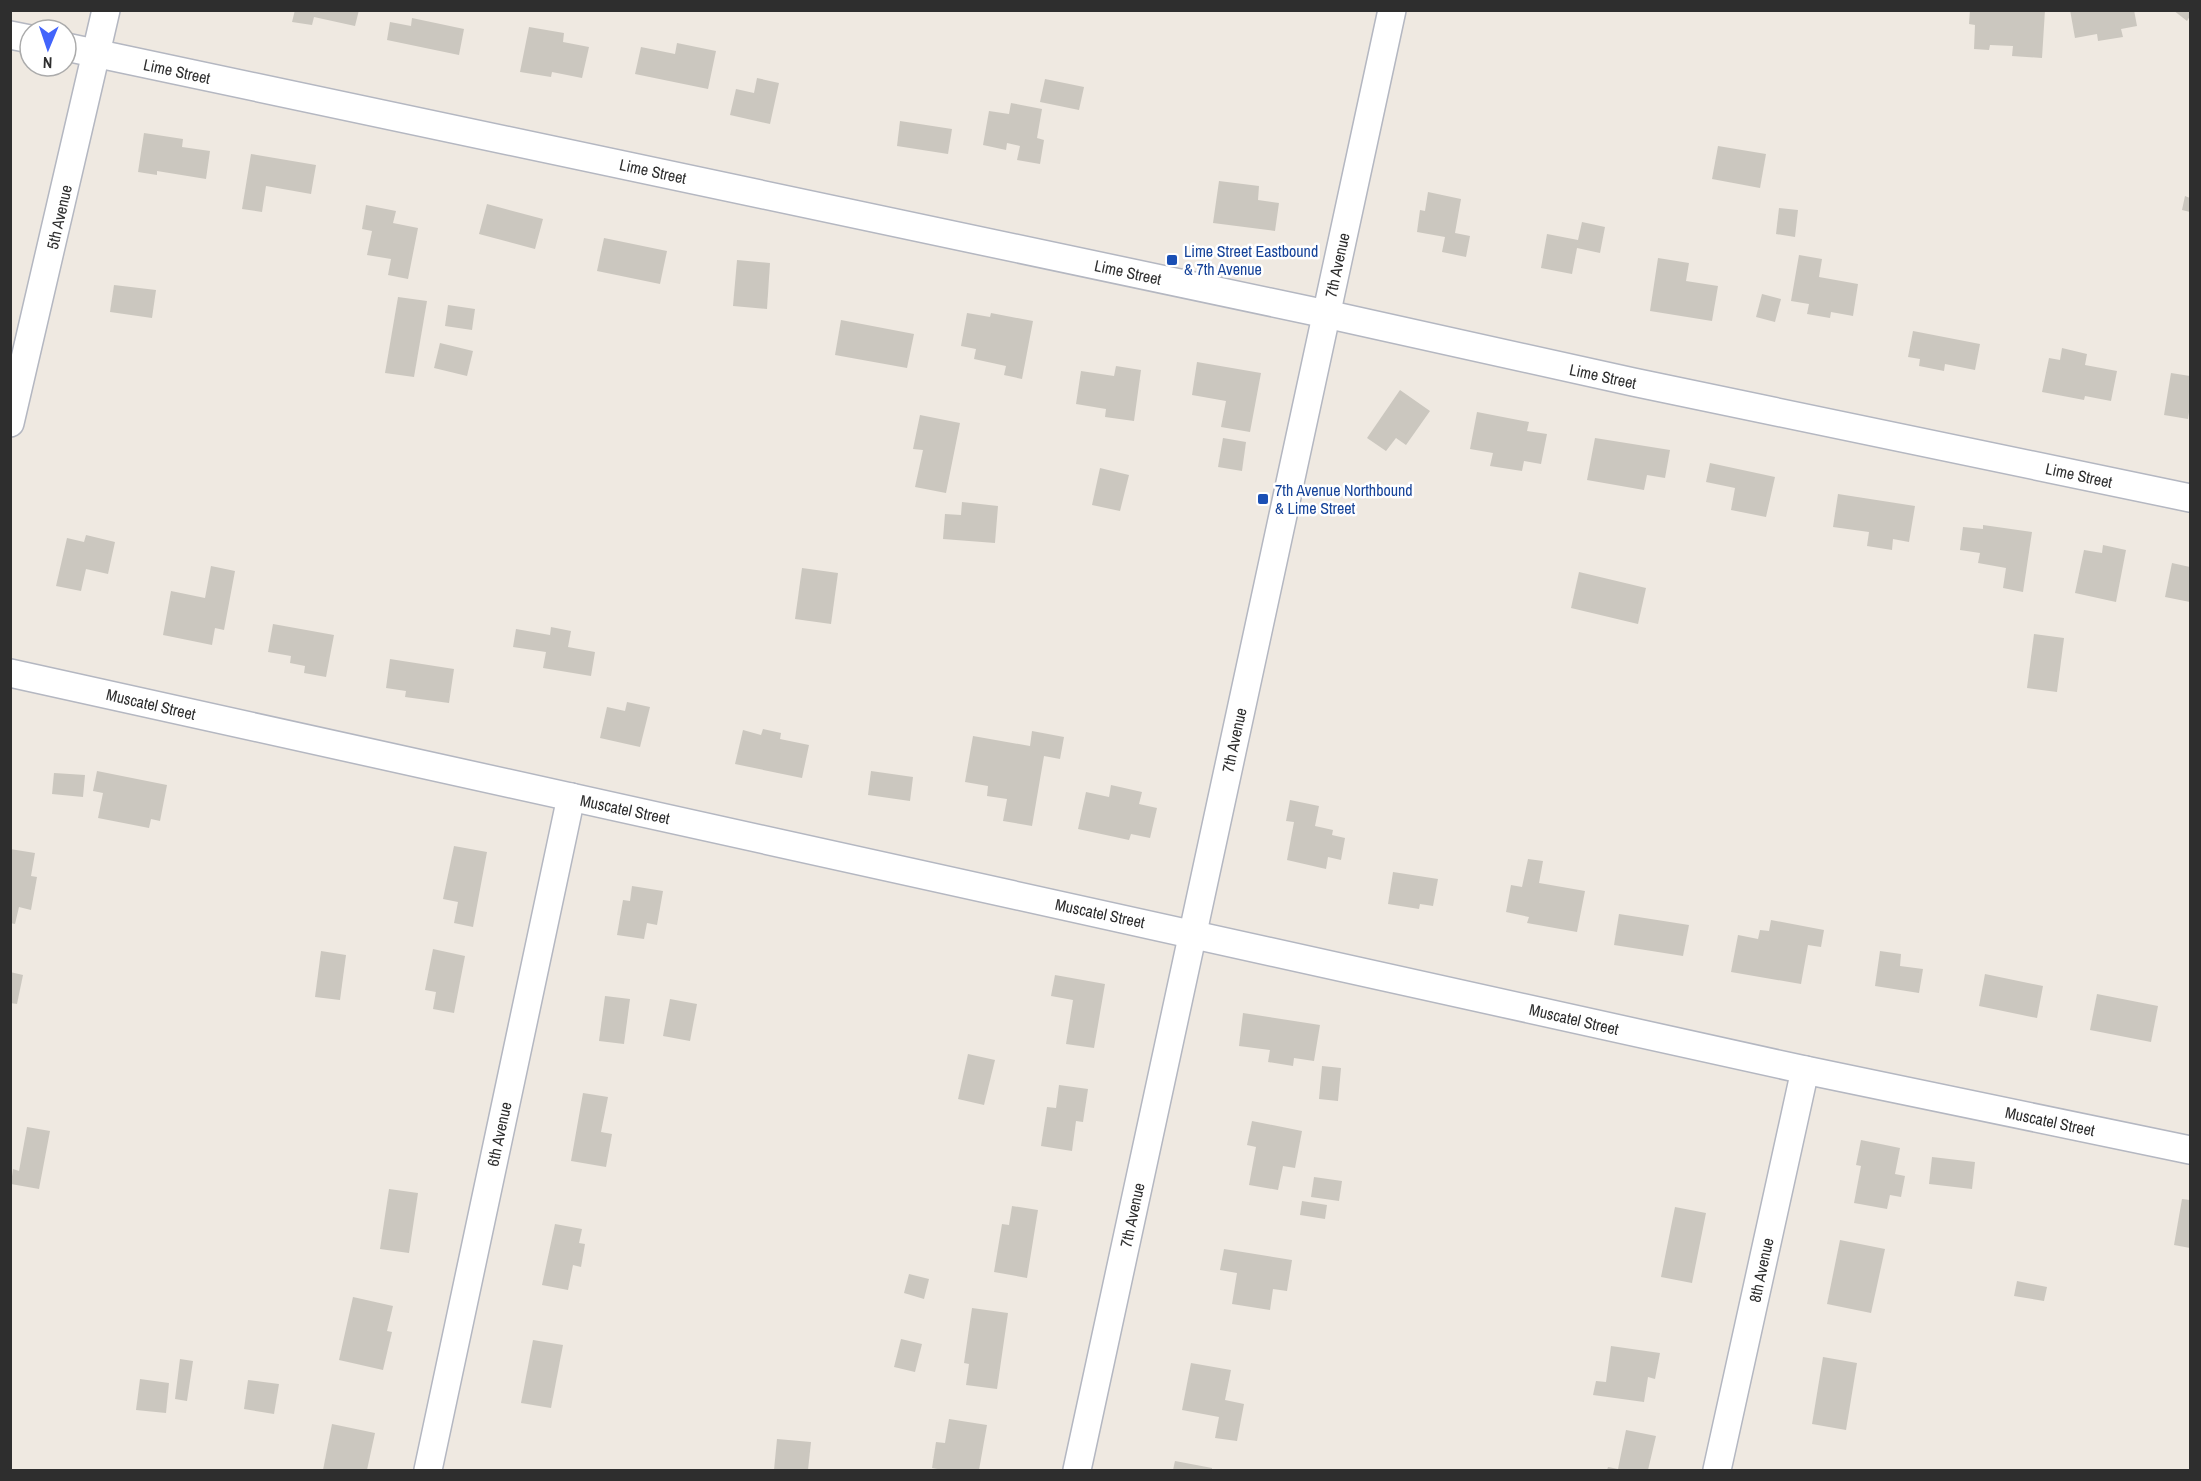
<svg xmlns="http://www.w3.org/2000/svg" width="2201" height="1481" font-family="'Archivo Narrow',sans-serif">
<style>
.building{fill:#cbc7bf}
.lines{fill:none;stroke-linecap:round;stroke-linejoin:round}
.minor-casing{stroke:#b4b7c1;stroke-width:30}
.minor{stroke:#fff;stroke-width:27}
.transit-dot{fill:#1a4fb4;stroke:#fff;stroke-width:2}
.labels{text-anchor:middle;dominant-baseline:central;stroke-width:5;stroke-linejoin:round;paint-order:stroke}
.street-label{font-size:16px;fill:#2e2e2e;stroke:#fff}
.transit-label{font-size:16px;fill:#164399;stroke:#fff;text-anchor:start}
</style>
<rect width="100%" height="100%" fill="#efe9e1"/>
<g class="building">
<path d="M295,10H359L355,26L314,17L312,25L292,22Z"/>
<path d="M1970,10H2045L2042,58L2012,56L2013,46L1990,45L1989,50L1974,49L1975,25L1969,24Z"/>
<path d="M2070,10H2134L2137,26L2121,29L2123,37L2098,41L2097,34L2075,38Z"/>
<path d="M2173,10H2190V16L2187,21Z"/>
<path d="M412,18L464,29L459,55L387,40L390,22L411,26Z"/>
<path d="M529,27L564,33L563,42L589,47L582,78L552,72L551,77L520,72Z"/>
<path d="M677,43L716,51L708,89L635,74L641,47L675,54Z"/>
<path d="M757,78L779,83L770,124L730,115L736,89L754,93Z"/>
<path d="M1045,79L1084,87L1079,110L1040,102Z"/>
<path d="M1011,103L1042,109L1037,138L1044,140L1040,164L1017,160L1020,146L1007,143L1006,150L983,145L989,111L1009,114Z"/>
<path d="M900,121L952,129L948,154L897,146Z"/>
<path d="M144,133L183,139L182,147L210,151L206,179L157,171V175L138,172Z"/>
<path d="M1718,146L1766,154L1760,188L1712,179Z"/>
<path d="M251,154L316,165L311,194L266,186L262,212L242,209Z"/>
<path d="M1219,181L1259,186L1258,200L1279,203L1275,231L1213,223Z"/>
<path d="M1428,192L1461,199L1455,233L1470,236L1466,257L1442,252L1445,237L1417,232L1420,210L1425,211Z"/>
<path d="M2185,196L2190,198V212L2182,210Z"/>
<path d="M487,204L543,219L535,249L479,234Z"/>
<path d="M366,205L396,211L393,223L418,228L408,279L388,275L391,259L367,255L372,231L362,229Z"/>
<path d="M1779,208L1798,210L1795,237L1776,234Z"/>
<path d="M1582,222L1605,227L1600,253L1577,248L1572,274L1541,268L1547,234L1578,240Z"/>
<path d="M604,238L667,251L660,284L597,271Z"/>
<path d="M1799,255L1822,259L1819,277L1858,284L1853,316L1831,312L1830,318L1807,314L1809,304L1791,301Z"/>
<path d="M1658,258L1689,263L1686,281L1718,286L1712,321L1650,311Z"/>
<path d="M737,260L770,263L767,309L733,306Z"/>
<path d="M114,285L156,290L152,318L110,312Z"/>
<path d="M1762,294L1781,299L1775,322L1756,317Z"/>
<path d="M398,297L427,301L414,377L385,373Z"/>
<path d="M448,305L475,309L472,330L445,326Z"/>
<path d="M967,313L990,317L991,313L1033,321L1022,379L1004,375L1006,366L974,359L976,349L961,346Z"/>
<path d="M841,320L914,334L907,368L835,355Z"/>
<path d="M1913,331L1980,344L1975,370L1945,364L1944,371L1919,366L1920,359L1908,357Z"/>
<path d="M440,343L473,351L467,376L434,368Z"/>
<path d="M2062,348L2087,354L2085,365L2117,371L2111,401L2085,396L2084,400L2042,392L2049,358L2060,360Z"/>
<path d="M1197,362L1261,373L1250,432L1221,427L1226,401L1192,395Z"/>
<path d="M1116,366L1141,370L1134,421L1105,417L1106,409L1076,404L1081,371L1114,376Z"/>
<path d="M2171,373L2190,376V413L2189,412L2188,419L2164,415Z"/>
<path d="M1400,390L1430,411L1406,445L1396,438L1386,451L1367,438Z"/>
<path d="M1477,412L1529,422L1527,431L1547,434L1541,464L1524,461L1522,471L1490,466L1493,453L1470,449Z"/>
<path d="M920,415L960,423L946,493L915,487L923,450L913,449Z"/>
<path d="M1223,438L1246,442L1242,471L1218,467Z"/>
<path d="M1595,438L1670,450L1665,478L1647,475L1644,490L1587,480Z"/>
<path d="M1710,463L1775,477L1766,517L1731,510L1735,488L1706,482Z"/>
<path d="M1100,468L1129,475L1120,511L1092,505Z"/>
<path d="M1838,494L1915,506L1909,542L1893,539L1892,550L1867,546L1869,532L1833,527Z"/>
<path d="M962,502L998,506L995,543L943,539L945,514L961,515Z"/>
<path d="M1983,525L2032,532L2023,592L2003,588L2006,568L1978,563L1980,553L1960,550L1963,527L1983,529Z"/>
<path d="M86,535L115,542L108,574L86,569L81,591L56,586L67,538L84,542Z"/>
<path d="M2103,545L2126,550L2116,602L2075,593L2084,550L2102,553Z"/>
<path d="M2172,563L2190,567V602L2165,597Z"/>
<path d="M211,566L235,571L224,630L215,628L212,645L163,635L171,591L205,598Z"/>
<path d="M802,568L838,573L831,624L795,619Z"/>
<path d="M1579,572L1646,588L1638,624L1571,608Z"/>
<path d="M273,624L334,635L326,677L304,673L305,666L290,663L291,656L268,652Z"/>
<path d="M551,627L571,631L568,647L595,652L591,676L543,668L546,652L513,647L516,629L550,635Z"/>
<path d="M2034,634L2064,638L2057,692L2027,688Z"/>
<path d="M390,659L454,669L449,703L405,697L406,691L386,688Z"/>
<path d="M627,702L650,707L640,747L600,738L607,707L625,711Z"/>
<path d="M763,729L781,733L780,739L809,745L802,778L735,764L743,730L761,735Z"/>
<path d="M1032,731L1064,737L1060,759L1044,756L1032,826L1003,821L1007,799L987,796L988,786L965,782L973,736L1030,746Z"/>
<path d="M97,771L167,785L160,821L151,819L149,828L98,818L103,793L93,791Z"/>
<path d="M871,771L913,777L910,801L868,795Z"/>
<path d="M54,773L85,775L83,797L52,794Z"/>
<path d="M1111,785L1142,792L1139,804L1157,808L1150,838L1131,834L1129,840L1078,829L1086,792L1109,797Z"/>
<path d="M1290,800L1319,806L1315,826L1333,830L1332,835L1345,838L1341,860L1328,857L1326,869L1287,860L1294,822L1286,821Z"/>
<path d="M454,846L487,852L473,927L454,923L458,902L443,899Z"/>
<path d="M10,849L35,853L31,876L37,877L31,910L19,907L15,924L10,923Z"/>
<path d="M1528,859L1543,861L1539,883L1585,891L1577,932L1527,923L1529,917L1506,912L1511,885L1522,887Z"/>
<path d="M1393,872L1438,879L1433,906L1420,904L1419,909L1388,904Z"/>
<path d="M632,886L663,891L657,925L647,923L644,939L617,935L623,900L630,901Z"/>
<path d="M1619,914L1689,925L1683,956L1614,945Z"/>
<path d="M1771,920L1824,930L1821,947L1808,945L1801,984L1731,972L1738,935L1758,939L1760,930L1769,931Z"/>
<path d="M433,949L465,956L454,1013L433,1009L436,992L425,990Z"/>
<path d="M321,951L346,955L340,1000L315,997Z"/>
<path d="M1880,951L1901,954L1900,966L1923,969L1919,993L1875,986Z"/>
<path d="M10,972L23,975L17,1004L10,1003Z"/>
<path d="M1985,974L2043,986L2037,1018L1979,1006Z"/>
<path d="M1055,975L1105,984L1094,1048L1066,1044L1073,1000L1051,996Z"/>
<path d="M2097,994L2158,1006L2151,1042L2090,1030Z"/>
<path d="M605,996L630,999L624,1044L599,1041Z"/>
<path d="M670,999L697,1004L690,1041L663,1036Z"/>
<path d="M1243,1013L1320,1025L1314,1061L1294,1058L1293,1066L1268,1062L1270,1050L1239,1046Z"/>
<path d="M968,1054L995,1060L984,1105L958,1099Z"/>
<path d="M1322,1066L1341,1068L1338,1101L1319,1099Z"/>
<path d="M1059,1085L1088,1089L1083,1122L1076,1121L1072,1151L1041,1146L1047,1107L1056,1108Z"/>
<path d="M583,1093L608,1097L601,1132L612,1134L606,1167L571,1161Z"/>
<path d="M1252,1121L1302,1131L1295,1168L1283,1166L1278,1190L1249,1185L1256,1147L1247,1145Z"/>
<path d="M27,1127L50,1131L39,1189L11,1184L13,1169L19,1171Z"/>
<path d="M1861,1140L1900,1148L1895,1174L1905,1176L1901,1197L1890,1195L1887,1209L1854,1203L1861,1166L1856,1165Z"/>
<path d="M1932,1157L1975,1162L1972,1189L1929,1184Z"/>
<path d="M1314,1177L1342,1181L1339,1201L1311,1197Z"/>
<path d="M389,1189L418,1193L409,1253L380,1249Z"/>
<path d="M2182,1199L2190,1200V1248L2174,1245Z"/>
<path d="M1302,1201L1327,1205L1325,1219L1300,1215Z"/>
<path d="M1012,1206L1038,1210L1027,1278L994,1272L1002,1224L1009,1225Z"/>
<path d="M1675,1207L1706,1213L1692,1283L1661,1277Z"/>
<path d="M555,1224L582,1229L579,1243L585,1244L581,1267L573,1265L568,1290L542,1285Z"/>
<path d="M1840,1240L1885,1249L1871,1313L1827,1304Z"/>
<path d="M1224,1249L1292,1260L1287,1291L1273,1289L1270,1310L1232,1304L1237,1273L1220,1270Z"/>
<path d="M909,1274L929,1279L924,1299L904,1293Z"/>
<path d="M2017,1281L2047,1287L2044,1301L2014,1296Z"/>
<path d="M353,1297L393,1306L387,1331L392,1332L383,1370L339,1360Z"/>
<path d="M972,1308L1008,1313L997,1389L966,1385L969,1364L964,1363Z"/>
<path d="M901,1339L922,1344L915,1372L894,1367Z"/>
<path d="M533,1340L563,1345L551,1408L521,1403Z"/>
<path d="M1611,1346L1660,1353L1655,1379L1648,1377L1644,1402L1593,1395L1596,1381L1606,1382Z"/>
<path d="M1823,1357L1857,1363L1846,1430L1812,1424Z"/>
<path d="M180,1359L193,1361L187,1401L175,1399Z"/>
<path d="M1191,1363L1231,1370L1225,1400L1244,1404L1237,1441L1215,1438L1219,1417L1182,1410Z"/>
<path d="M140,1379L169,1383L166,1413L136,1410Z"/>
<path d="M248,1380L279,1384L274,1414L244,1409Z"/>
<path d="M949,1419L987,1425L979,1470H943L932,1468L936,1442L945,1443Z"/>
<path d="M332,1424L375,1433L367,1470H323Z"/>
<path d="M1626,1430L1656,1436L1648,1470H1607L1608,1467L1618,1469Z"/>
<path d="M777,1439L811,1442L808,1470H774Z"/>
<path d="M1175,1461L1212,1468V1470H1173Z"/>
</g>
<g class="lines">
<defs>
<g id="minor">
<path d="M10,35L30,39"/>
<path d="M66,47L1326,314L1633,382L2190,498"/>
<path d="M10,423L106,10"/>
<path d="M10,673L1805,1070L2190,1150"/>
<path d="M428,1470L571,797"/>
<path d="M1077,1470L1392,10"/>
<path d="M1717,1470L1805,1070"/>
</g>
</defs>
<use href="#minor" class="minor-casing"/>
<use href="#minor" class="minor"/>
</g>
<g class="transit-dot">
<rect x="1166" y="254" width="12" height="12" rx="3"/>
<rect x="1257" y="493" width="12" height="12" rx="3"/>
</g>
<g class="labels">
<g class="street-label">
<text transform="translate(177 71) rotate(12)">Lime Street</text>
<text transform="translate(653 171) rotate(12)">Lime Street</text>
<text transform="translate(59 217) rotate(-77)">5th Avenue</text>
<text transform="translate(1337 265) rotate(-78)">7th Avenue</text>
<text transform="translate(1128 272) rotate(12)">Lime Street</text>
<text transform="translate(1603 376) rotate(12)">Lime Street</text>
<text transform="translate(2079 475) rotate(12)">Lime Street</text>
<text transform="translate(151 704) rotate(13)">Muscatel Street</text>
<text transform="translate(1234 740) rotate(-78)">7th Avenue</text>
<text transform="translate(625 809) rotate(12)">Muscatel Street</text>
<text transform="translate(1100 913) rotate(12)">Muscatel Street</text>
<text transform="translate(1574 1019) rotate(13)">Muscatel Street</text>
<text transform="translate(2050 1121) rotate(12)">Muscatel Street</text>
<text transform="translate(499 1134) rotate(-78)">6th Avenue</text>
<text transform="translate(1132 1215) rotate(-78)">7th Avenue</text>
<text transform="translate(1761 1270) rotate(-78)">8th Avenue</text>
</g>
<g class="transit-label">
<text x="1184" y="251">Lime Street Eastbound<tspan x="1184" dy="18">&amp; 7th Avenue</tspan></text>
<text x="1275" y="490">7th Avenue Northbound<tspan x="1275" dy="18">&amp; Lime Street</tspan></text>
</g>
</g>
<rect width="2201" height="1481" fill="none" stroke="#2e2e2e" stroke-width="24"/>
<g transform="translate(48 48) rotate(182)"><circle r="28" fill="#ffffff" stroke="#ababab" stroke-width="1.5"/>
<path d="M0-4.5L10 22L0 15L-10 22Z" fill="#4264fb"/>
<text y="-9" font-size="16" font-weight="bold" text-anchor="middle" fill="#2e2e2e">N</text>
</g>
</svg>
